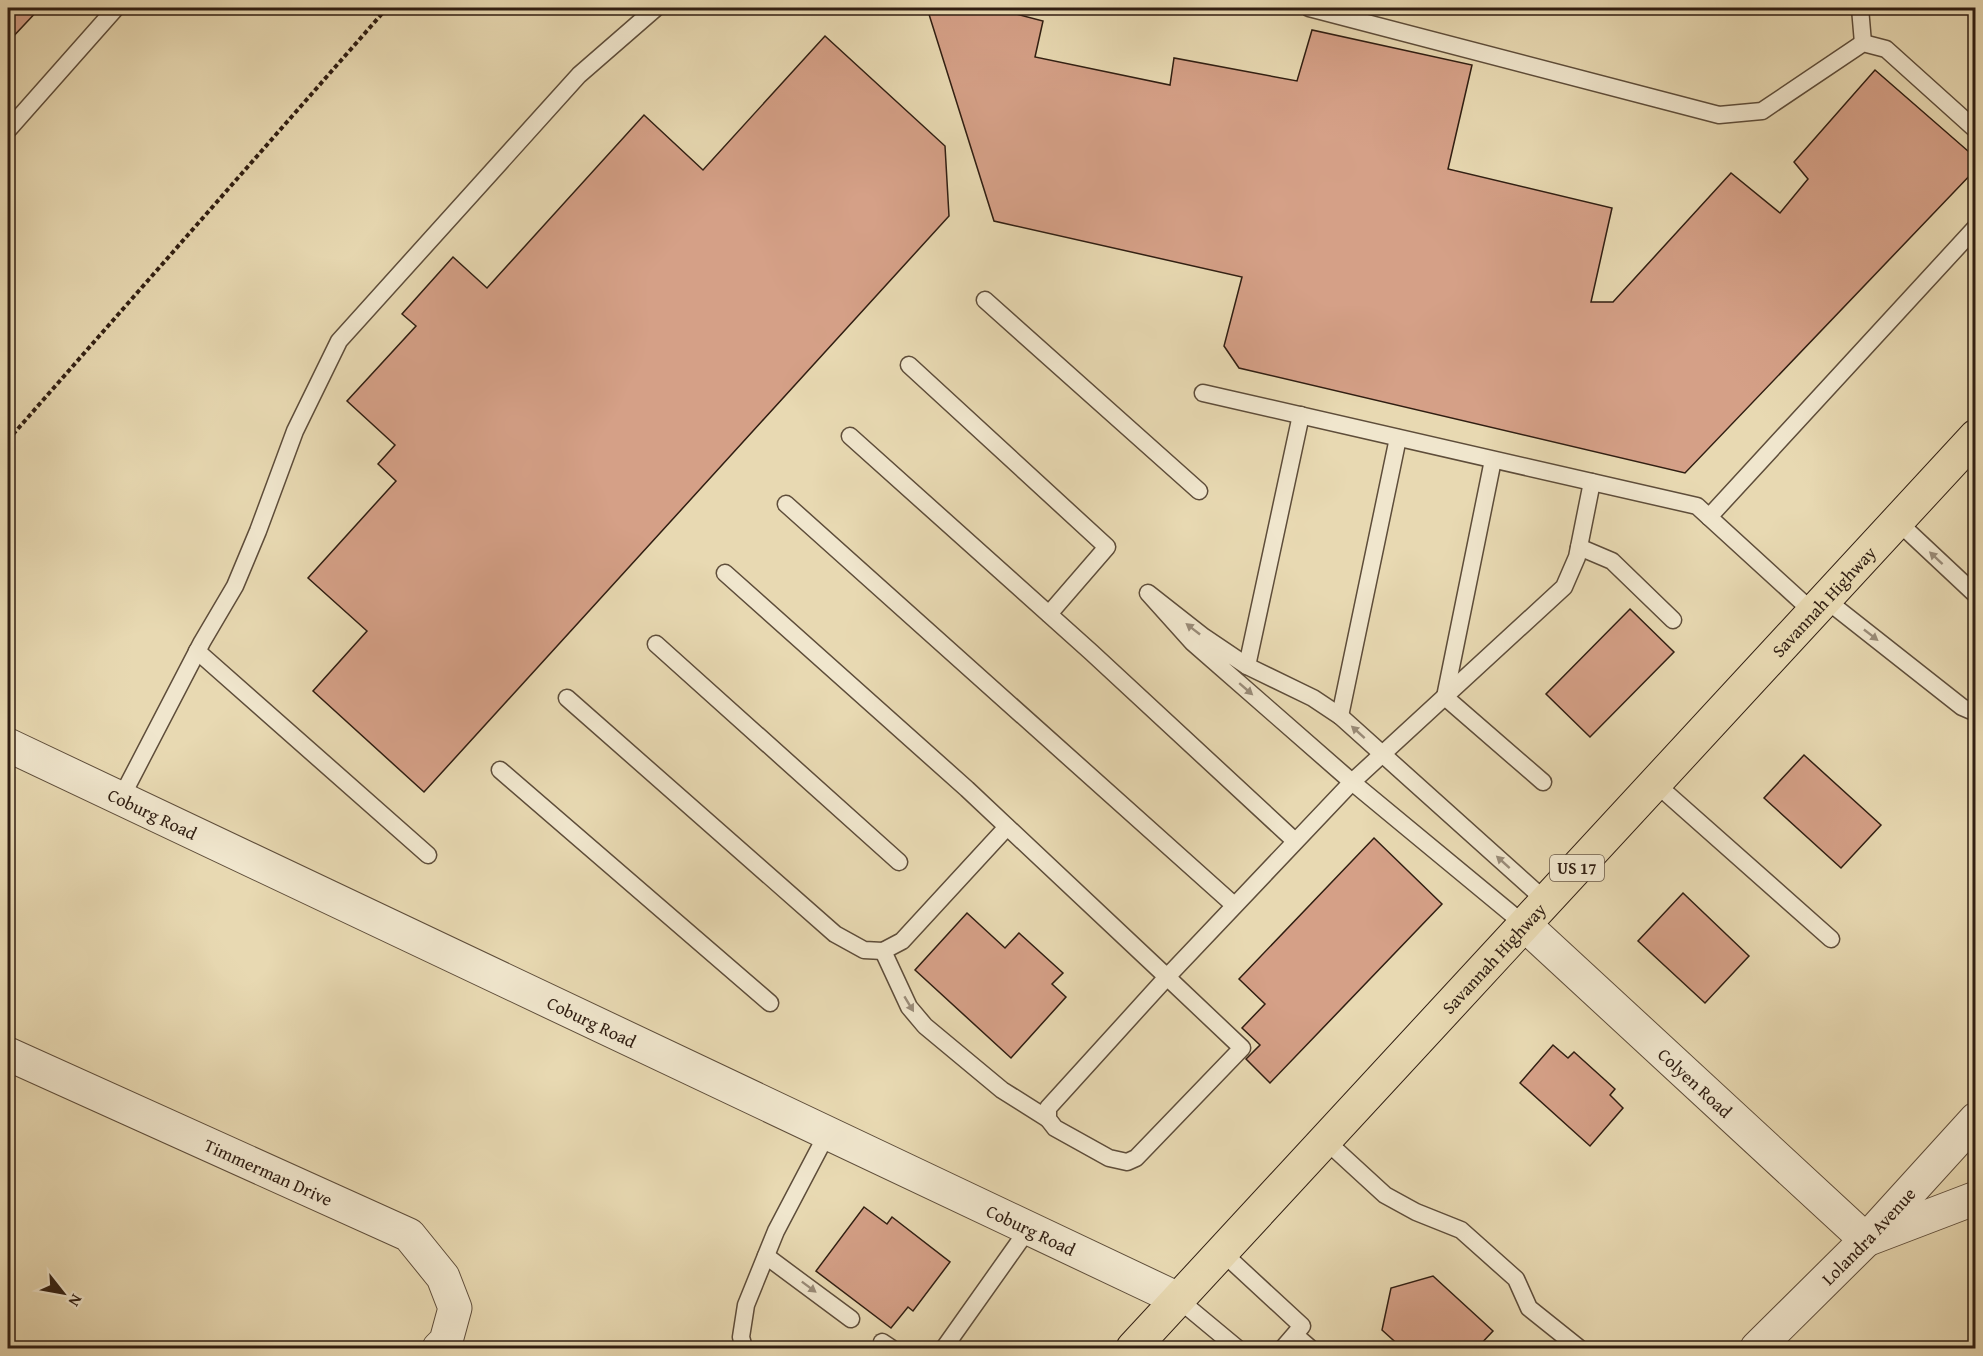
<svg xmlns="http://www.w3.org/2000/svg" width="1983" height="1356" font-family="'Gentium Book Plus',serif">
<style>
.building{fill:#d5a087;stroke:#301e12;stroke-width:1.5}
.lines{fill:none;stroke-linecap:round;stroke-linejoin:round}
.service-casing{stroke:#5e4d3a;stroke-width:19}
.minor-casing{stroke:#5e4d3a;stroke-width:35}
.trunk-casing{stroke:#301e12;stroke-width:35}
.path{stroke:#301e12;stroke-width:4;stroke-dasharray:4.5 3;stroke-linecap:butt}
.service{stroke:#f0e6cd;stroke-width:16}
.minor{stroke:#f0e6cd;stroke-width:33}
.trunk{stroke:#e8d9b2;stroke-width:33}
.oneway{fill:#9a8c79}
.labels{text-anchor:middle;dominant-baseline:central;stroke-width:4.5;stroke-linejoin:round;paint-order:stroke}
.shield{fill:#f0e6cd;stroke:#6a5a4a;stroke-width:1.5}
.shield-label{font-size:16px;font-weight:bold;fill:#301e12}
.street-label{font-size:18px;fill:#301e12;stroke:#f0e6cd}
</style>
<rect width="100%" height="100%" fill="#e8d9b2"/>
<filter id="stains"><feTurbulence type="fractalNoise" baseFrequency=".00333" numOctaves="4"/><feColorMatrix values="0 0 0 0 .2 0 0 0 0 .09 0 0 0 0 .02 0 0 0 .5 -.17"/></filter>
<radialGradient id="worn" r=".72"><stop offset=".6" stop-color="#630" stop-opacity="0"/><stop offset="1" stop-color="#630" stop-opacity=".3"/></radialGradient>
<g class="building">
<path d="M8,8H40L8,42Z"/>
<path d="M927,8H993L1043,21L1035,57L1170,85L1174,58L1297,81L1312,30L1472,65L1448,169L1612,208L1591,302H1613L1731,173L1780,213L1808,179L1794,162L1875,70L1976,158V169L1685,473L1239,368L1224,346L1242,277L994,221Z"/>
<path d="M825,36L945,146L949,216L424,792L313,691L367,631L308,578L396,481L378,464L395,445L347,401L416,326L402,314L453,257L487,288L644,115L703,170Z"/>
<path d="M1630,609L1674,652L1590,737L1546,694Z"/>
<path d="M1804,755L1881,825L1841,868L1764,798Z"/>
<path d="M1374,838L1442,904L1270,1083L1246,1059L1260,1045L1242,1028L1265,1004L1239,979Z"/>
<path d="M1683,893L1749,956L1705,1003L1638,941Z"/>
<path d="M967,913L1005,948L1019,933L1063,973L1052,984L1066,997L1011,1058L915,970Z"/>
<path d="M1553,1045L1568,1058L1574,1052L1615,1089L1610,1095L1623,1108L1590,1146L1520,1083Z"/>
<path d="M864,1207L887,1224L892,1217L950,1262L913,1311L908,1307L891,1328L816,1271Z"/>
<path d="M1433,1276L1493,1331L1477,1348H1402L1382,1330L1391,1288Z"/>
</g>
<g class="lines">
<defs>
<g id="service">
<path d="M1309,8L1719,115L1762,111L1863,43L1886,49L1976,130"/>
<path d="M1860,8L1863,43"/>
<path d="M8,130L116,8"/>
<path d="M985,300L1199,491"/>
<path d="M909,365L1107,547L1049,614"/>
<path d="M1203,393L1697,506L1813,612"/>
<path d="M850,436L1091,652L1295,841"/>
<path d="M1493,460L1445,697L1543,782"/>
<path d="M786,504L1234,905"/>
<path d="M1709,517L1976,227"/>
<path d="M1897,521L1976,595"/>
<path d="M1579,547L1612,561L1673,620"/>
<path d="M725,573L967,789L1167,977L1352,782L1564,587L1577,557L1592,482"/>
<path d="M1825,599L1962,707L1976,713"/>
<path d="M656,644L899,862"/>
<path d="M197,651L428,855"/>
<path d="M1247,666L1301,415"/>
<path d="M567,698L835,934L864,950L883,951L902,941L1007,827"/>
<path d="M1340,716L1398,438"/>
<path d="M500,770L770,1003"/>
<path d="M1655,783L1831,939"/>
<path d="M121,798L202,642L235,586L258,531L295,431L339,341L579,75L656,8"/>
<path d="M1525,925L1352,782L1192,642L1148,593L1204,637L1247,666L1313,698L1340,716L1546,901"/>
<path d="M883,951L909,1007L925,1026L1002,1090L1048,1119"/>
<path d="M1167,977L1242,1048L1136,1158L1127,1162L1109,1158L1055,1128L1048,1119V1108Z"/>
<path d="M1325,1140L1385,1195L1416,1212L1461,1230L1516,1279L1529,1308L1579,1348"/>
<path d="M1223,1253L1302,1326L1283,1348"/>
<path d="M766,1256L851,1319"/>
<path d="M1178,1299L1237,1348"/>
<path d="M1295,1335L1310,1348"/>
<path d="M882,1342L891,1348"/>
<path d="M744,1348L741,1337L746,1305L776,1231L828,1132"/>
<path d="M944,1348L1029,1228"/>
</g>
<g id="minor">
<path id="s1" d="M8,745L1178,1299"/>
<path id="s2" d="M1525,925L1866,1240L1976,1198"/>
<path id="s3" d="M8,1054L409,1235L443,1277L455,1308L446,1341L439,1348"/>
<path id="s4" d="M1757,1348L1866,1240L1976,1119"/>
</g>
<g id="trunk">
<path id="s5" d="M1133,1348L1976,436"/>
</g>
</defs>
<use href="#service" class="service-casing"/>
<use href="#minor" class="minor-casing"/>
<use href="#trunk" class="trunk-casing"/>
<path class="path" d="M8,440L387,8"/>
<use href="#service" class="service"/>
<use href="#minor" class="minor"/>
<use href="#trunk" class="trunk"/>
</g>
<defs><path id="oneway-solid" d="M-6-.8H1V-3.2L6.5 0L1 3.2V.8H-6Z" transform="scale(1.5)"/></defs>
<g class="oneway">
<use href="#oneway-solid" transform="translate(1936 558) rotate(-137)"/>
<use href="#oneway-solid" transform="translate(1193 629) rotate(-142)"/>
<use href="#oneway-solid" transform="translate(1871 635) rotate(38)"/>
<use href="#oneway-solid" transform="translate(1246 689) rotate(41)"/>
<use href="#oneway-solid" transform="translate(1358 732) rotate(-138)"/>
<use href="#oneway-solid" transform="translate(1503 862) rotate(-138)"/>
<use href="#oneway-solid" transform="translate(909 1004) rotate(59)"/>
<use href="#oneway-solid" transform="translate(809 1287) rotate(37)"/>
</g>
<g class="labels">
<rect class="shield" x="1550" y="855" width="54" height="26" rx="4.5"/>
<g class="shield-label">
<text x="1577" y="868">US 17</text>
</g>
<g class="street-label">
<text stroke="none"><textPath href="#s5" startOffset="1017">Savannah Highway</textPath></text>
<text stroke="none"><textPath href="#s1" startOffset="160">Coburg Road</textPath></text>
<text stroke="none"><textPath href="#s5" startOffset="531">Savannah Highway</textPath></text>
<text stroke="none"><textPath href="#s1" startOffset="646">Coburg Road</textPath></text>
<text stroke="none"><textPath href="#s2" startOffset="232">Colyen Road</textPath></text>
<text stroke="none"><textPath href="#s3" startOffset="286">Timmerman Drive</textPath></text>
<text stroke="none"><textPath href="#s1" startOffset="1132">Coburg Road</textPath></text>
<text stroke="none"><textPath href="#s4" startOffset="158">Lolandra Avenue</textPath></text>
</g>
</g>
<rect width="1983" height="1356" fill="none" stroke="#e8d9b2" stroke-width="30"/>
<rect x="9" y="9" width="1965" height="1338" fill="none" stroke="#301e12" stroke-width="3"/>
<rect x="15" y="15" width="1953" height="1326" fill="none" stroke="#301e12" stroke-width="1.5"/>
<g transform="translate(63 1293) rotate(121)" stroke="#f0e6cd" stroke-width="4.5" paint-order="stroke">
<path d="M0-4.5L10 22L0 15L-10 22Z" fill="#301e12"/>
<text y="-9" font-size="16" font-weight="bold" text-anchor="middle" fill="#301e12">N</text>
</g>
<rect width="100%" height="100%" filter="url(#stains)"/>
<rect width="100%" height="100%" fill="url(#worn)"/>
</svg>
